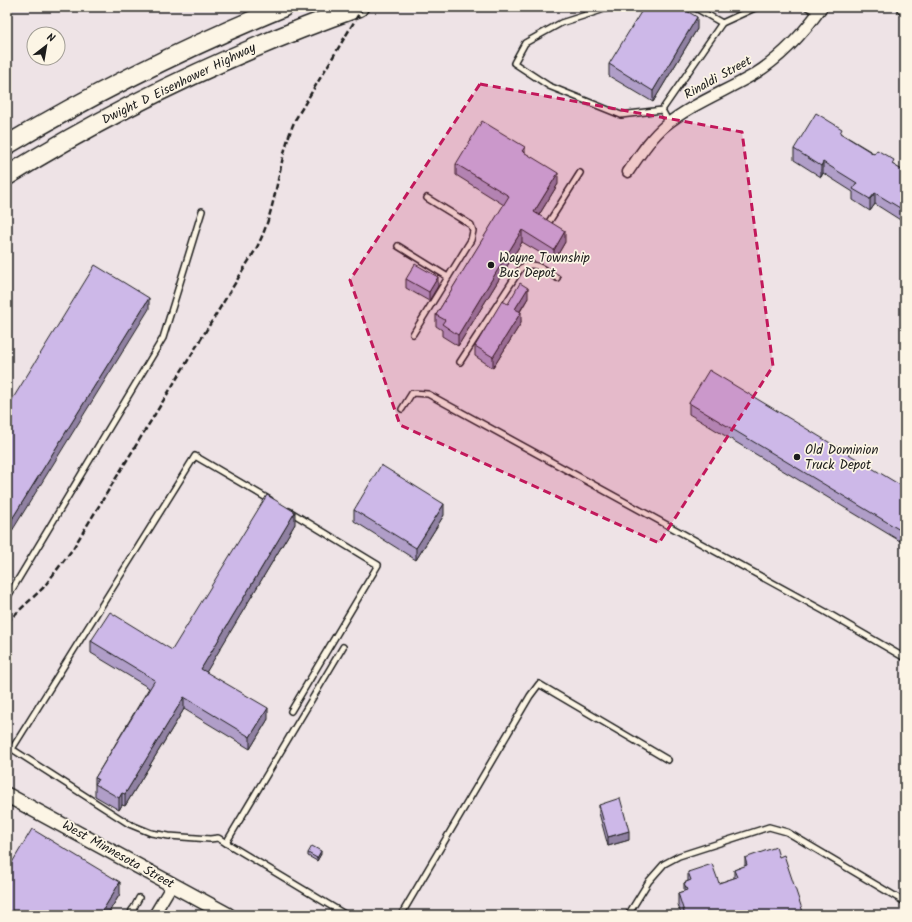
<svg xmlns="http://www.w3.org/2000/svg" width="912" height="922" font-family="Kalam,sans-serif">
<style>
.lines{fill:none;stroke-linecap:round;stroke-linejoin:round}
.lane-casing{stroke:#1c1c1c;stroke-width:8}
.street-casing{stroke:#1c1c1c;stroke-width:13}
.secondary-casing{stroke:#1c1c1c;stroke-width:17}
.highway-casing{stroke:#1c1c1c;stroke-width:21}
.lane{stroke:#fcf5e5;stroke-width:5}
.street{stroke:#fcf5e5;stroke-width:10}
.secondary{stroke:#fcf5e5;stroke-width:14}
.highway{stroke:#fcf5e5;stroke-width:18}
.rail{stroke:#1c1c1c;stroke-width:2.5;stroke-dasharray:6 3;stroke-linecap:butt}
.wall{fill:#b09ec8;stroke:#1c1c1c}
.shaded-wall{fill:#9081a2;stroke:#1c1c1c}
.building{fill:#cdb8e8;stroke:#1c1c1c}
.marked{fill:#c2185b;fill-opacity:0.2;stroke:#c2185b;stroke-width:3;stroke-dasharray:8 5;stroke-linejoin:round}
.poi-dot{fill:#1c1c1c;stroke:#fcf5e5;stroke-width:1.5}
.labels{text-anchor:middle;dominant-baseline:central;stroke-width:3.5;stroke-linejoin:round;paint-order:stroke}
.street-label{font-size:13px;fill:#1c1c1c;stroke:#fcf5e5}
.poi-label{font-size:13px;fill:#1c1c1c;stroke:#fcf5e5;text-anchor:start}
</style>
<rect width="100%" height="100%" fill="#eee3e6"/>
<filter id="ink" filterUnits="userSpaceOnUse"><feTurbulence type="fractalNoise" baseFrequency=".025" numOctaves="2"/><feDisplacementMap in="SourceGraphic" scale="8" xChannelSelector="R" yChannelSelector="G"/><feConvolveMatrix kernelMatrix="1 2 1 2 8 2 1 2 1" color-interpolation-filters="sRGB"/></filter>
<g filter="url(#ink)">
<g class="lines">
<defs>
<g id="lane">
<path d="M611,7L561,23L525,43L514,63L549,86L621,115L662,110L722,23L757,7"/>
<path d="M694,7L722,23"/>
<path d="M807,7L818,13"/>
<path d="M662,110L669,123"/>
<path d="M547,225L580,173"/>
<path d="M398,246L448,277"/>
<path d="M413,334L471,240L473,231L471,225L427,198"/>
<path d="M460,362L521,268C535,260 544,270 557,278"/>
<path d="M402,409L412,393L428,394L824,611L905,658"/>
<path d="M270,500L195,456L12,749L129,824L151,833L169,836L210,839L218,838L346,915"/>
<path d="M289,511L378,565L291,711"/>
<path d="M7,598L163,338L202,211"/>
<path d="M226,843L343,647"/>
<path d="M132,910L140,915"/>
<path d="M130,915L139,898"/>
<path d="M401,915L530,696L539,684L668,760"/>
<path d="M628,915L649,881L664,864L679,856L769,827L787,832L905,902"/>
</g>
<g id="street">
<path d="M628,172C639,156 651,137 666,125C692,104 724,92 753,75C781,58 803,34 822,7"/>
<path d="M154,915L172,885"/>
</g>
<g id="secondary">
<path d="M904,7L905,8"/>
<path d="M7,795L228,915"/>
</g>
<g id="highway">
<path d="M7,145C96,92 189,46 284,7"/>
<path d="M7,176C118,107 236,51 359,7"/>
</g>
</defs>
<use href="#lane" class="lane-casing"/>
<use href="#street" class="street-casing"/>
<use href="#secondary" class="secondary-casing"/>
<use href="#highway" class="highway-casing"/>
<use href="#lane" class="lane"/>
<use href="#street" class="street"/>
<use href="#secondary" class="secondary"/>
<use href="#highway" class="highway"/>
<path class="rail" d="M7,622L43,588L72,550L256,249C278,208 277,161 295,120L363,7"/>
</g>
<g class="wall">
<path d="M697,29L653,102L609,76V64Z"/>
<path d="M842,134L905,172V223L875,204L870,211L853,200V192L823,173L821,177L794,160V149Z"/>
<path d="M525,153L558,184L539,215L565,242L554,261L522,242L458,346L442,336V330L436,326V315L504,205L456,175V164Z"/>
<path d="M406,279L438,286L429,301L406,288Z"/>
<path d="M528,298L520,312L521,323L493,368L475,356V346L508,304Z"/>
<path d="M689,403L905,488V544L689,414Z"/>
<path d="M354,510L444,515L416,560L354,521Z"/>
<path d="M295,524L206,672L268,719L250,749L184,709L125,806L122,805L119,810L95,796V778L149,688L91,653V641L172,650Z"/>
<path d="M599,805L629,840L608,846L599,813Z"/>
<path d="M308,853L321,854L317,861L308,856Z"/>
<path d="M779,857L804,915H681L678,904V893L684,891V883L688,881V872L719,883L734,878V870L745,866V858Z"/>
<path d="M7,871L120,894L107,915H7Z"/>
</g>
<g class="shaded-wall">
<path d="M697,17V29L653,102V91Z"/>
<path d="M525,147V158L522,151Z"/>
<path d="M823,162V173L821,177V166Z"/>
<path d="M558,173V184L534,223V212Z"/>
<path d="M875,193V204L870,211V199Z"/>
<path d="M522,230V242L458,346V335Z"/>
<path d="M565,231V242L554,261V250Z"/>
<path d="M438,277V286L429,301V292Z"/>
<path d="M528,288V298L515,319V309Z"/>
<path d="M149,298V309L7,539V527Z"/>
<path d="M521,312V323L493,368V357Z"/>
<path d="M444,504V515L416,560V548Z"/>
<path d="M295,512V524L201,681V669Z"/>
<path d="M184,697V709L125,806V794Z"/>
<path d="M268,708V719L250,749V737Z"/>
<path d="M122,793V805L119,810V798Z"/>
<path d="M629,831V840L608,846V837Z"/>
<path d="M321,851V854L317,861V858Z"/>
<path d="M120,882V894L107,915H100Z"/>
</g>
<g class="building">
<path d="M644,7H680L697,17L653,91L609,64Z"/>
<path d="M816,113L842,129L840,133L874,154L877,150L894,160L892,164L905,172V211L875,193L870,199L853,189L857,183L823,162L821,166L794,149Z"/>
<path d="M482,121L525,147L522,151L558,173L534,212L565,231L554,250L522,230L458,335L442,324L445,320L436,315L509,196L456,164Z"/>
<path d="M415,264L438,277L429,292L406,279Z"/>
<path d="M95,265L149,298L7,527V408Z"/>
<path d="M520,283L528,288L515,309L521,312L493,357L475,346L502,301L508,304Z"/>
<path d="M709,370L905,488V533L689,403Z"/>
<path d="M381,465L444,504L416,548L354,510Z"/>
<path d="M267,495L295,512L201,669L268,708L250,737L184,697L125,794L122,793L119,798L95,784L98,779L95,778L155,680L91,641L110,612L172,650Z"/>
<path d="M620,798L629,831L608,837L599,805Z"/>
<path d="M32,829L120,882L100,915H14L7,911V871Z"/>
<path d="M312,846L321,851L317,858L308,853Z"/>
<path d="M776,847L779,857L784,855L804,915H685L678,893L687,890L684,883L691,880L688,872L712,864L719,883L737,877L734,870L747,865L745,858Z"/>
</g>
</g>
<path class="marked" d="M480,84L742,132L773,366L659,543L400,425L350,280Z"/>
<g class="poi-dot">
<circle cx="491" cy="265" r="4"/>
<circle cx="797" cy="457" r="4"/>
</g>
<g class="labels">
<g class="street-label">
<text transform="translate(718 78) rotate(-29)">Rinaldi Street</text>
<text transform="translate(179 84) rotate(-26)">Dwight D Eisenhower Highway</text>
<text transform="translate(118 855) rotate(29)">West Minnesota Street</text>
</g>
<g class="poi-label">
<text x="499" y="258">Wayne Township<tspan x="499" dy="15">Bus Depot</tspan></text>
<text x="805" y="450">Old Dominion<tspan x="805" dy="15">Truck Depot</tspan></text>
</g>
</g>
<rect width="912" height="922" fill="none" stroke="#fcf5e5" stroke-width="24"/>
<rect x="12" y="12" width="888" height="898" fill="none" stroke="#1c1c1c" stroke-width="1.5" filter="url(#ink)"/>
<g transform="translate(46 46) rotate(31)"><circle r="19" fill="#fcf5e5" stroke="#a29e95"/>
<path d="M0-3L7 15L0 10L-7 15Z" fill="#1c1c1c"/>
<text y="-6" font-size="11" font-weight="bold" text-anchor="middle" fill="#1c1c1c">N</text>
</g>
</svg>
